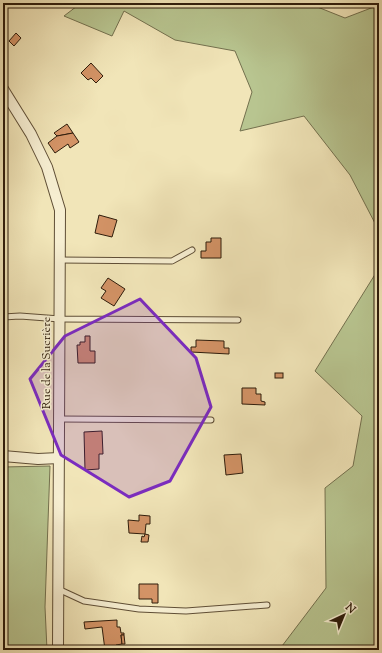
<svg xmlns="http://www.w3.org/2000/svg" width="382" height="653" font-family="'Sorts Mill Goudy',serif">
<style>
.green{fill:#b8c590;stroke:#73704e}
.building{fill:#d39366;stroke:#2e1c0b}
.lines{fill:none;stroke-linecap:round;stroke-linejoin:round}
.service-casing{stroke:#5f4e36;stroke-width:7}
.minor-casing{stroke:#5f4e36;stroke-width:12}
.service{stroke:#f6eed1;stroke-width:5}
.minor{stroke:#f6eed1;stroke-width:10}
.marked{fill:#7b2cbf;fill-opacity:0.2;stroke:#7b2cbf;stroke-width:3;stroke-linejoin:round}
.labels{text-anchor:middle;dominant-baseline:central;stroke-width:3;stroke-linejoin:round;paint-order:stroke}
.street-label{font-size:12px;fill:#2e1c0b;stroke:#f6eed1}
</style>
<rect width="100%" height="100%" fill="#f1e5b8"/>
<filter id="stains"><feTurbulence type="fractalNoise" baseFrequency=".005" numOctaves="4"/><feColorMatrix values="0 0 0 0 .2 0 0 0 0 .09 0 0 0 0 .02 0 0 0 .5 -.17"/></filter>
<radialGradient id="worn" r=".72"><stop offset=".6" stop-color="#630" stop-opacity="0"/><stop offset="1" stop-color="#630" stop-opacity=".3"/></radialGradient>
<g class="green">
<path d="M81,3H314L315,6L345,18L379,5V231L350,175L304,116L240,131L252,92L235,51L175,40L124,11L112,36L64,16Z"/>
<path d="M379,268V650H279L326,588L325,488L353,466L362,416L315,371Z"/>
<path d="M50,466L45,607L47,650H3V467Z"/>
</g>
<g class="building">
<path d="M16,33L21,38L14,46L9,41Z"/>
<path d="M91,63L103,76L96,83L91,78L88,80L81,73Z"/>
<path d="M67,124L73,133L57,136L54,133Z"/>
<path d="M73,133L79,142L70,148L68,144L55,153L48,143L57,136Z"/>
<path d="M99,215L117,220L112,237L95,233Z"/>
<path d="M211,238H221V258H201V251H206V242H211Z"/>
<path d="M108,278L125,289L114,306L101,298L106,291L101,288Z"/>
<path d="M85,336H90V351H95V363H78L77,345H80V342H85Z"/>
<path d="M196,340L224,341V348H229V354L191,352V347H196Z"/>
<rect x="275" y="373" width="8" height="5"/>
<path d="M242,388H256V394H261V401L265,402V405L242,404Z"/>
<path d="M102,431L103,454H99V469L85,470L84,432Z"/>
<path d="M241,454L243,473L226,475L224,455Z"/>
<path d="M139,515L150,516V524H146L145,534L129,533L128,520L139,521Z"/>
<path d="M145,534L149,535L148,542H141L142,536L144,537Z"/>
<path d="M139,584H158V603H152V599H139Z"/>
<path d="M117,620V627H120L121,633H124V635H121L122,644L116,645L117,650H105L102,627L85,629L84,622Z"/>
<path d="M121,635H124L125,644H122Z"/>
</g>
<g class="lines">
<defs>
<g id="service">
<path d="M59,260L172,261L192,250"/>
<path d="M3,317L20,316L60,319L238,320"/>
<path d="M59,419L211,420"/>
<path d="M58,589L84,601L139,609L186,611L267,605"/>
</g>
<g id="minor">
<path d="M3,89L31,134L47,167L60,210L58,650"/>
<path d="M3,456L38,459L59,458"/>
</g>
</defs>
<use href="#service" class="service-casing"/>
<use href="#minor" class="minor-casing"/>
<use href="#service" class="service"/>
<use href="#minor" class="minor"/>
</g>
<path class="marked" d="M140,299L196,358L211,407L170,481L129,497L61,455L30,379L65,336Z"/>
<g class="labels">
<g class="street-label">
<text transform="translate(47 363) rotate(-90)">Rue de la Sucrière</text>
</g>
</g>
<rect width="382" height="653" fill="none" stroke="#f1e5b8" stroke-width="16"/>
<rect x="4" y="4" width="374" height="645" fill="none" stroke="#2e1c0b" stroke-width="2"/>
<rect x="8" y="8" width="366" height="637" fill="none" stroke="#2e1c0b"/>
<g transform="translate(344 615) rotate(44)" stroke="#f6eed1" stroke-width="3" paint-order="stroke">
<path d="M0-3L7 15L0 10L-7 15Z" fill="#2e1c0b"/>
<text y="-6" font-size="11" font-weight="bold" text-anchor="middle" fill="#2e1c0b">N</text>
</g>
<rect width="100%" height="100%" filter="url(#stains)"/>
<rect width="100%" height="100%" fill="url(#worn)"/>
</svg>
